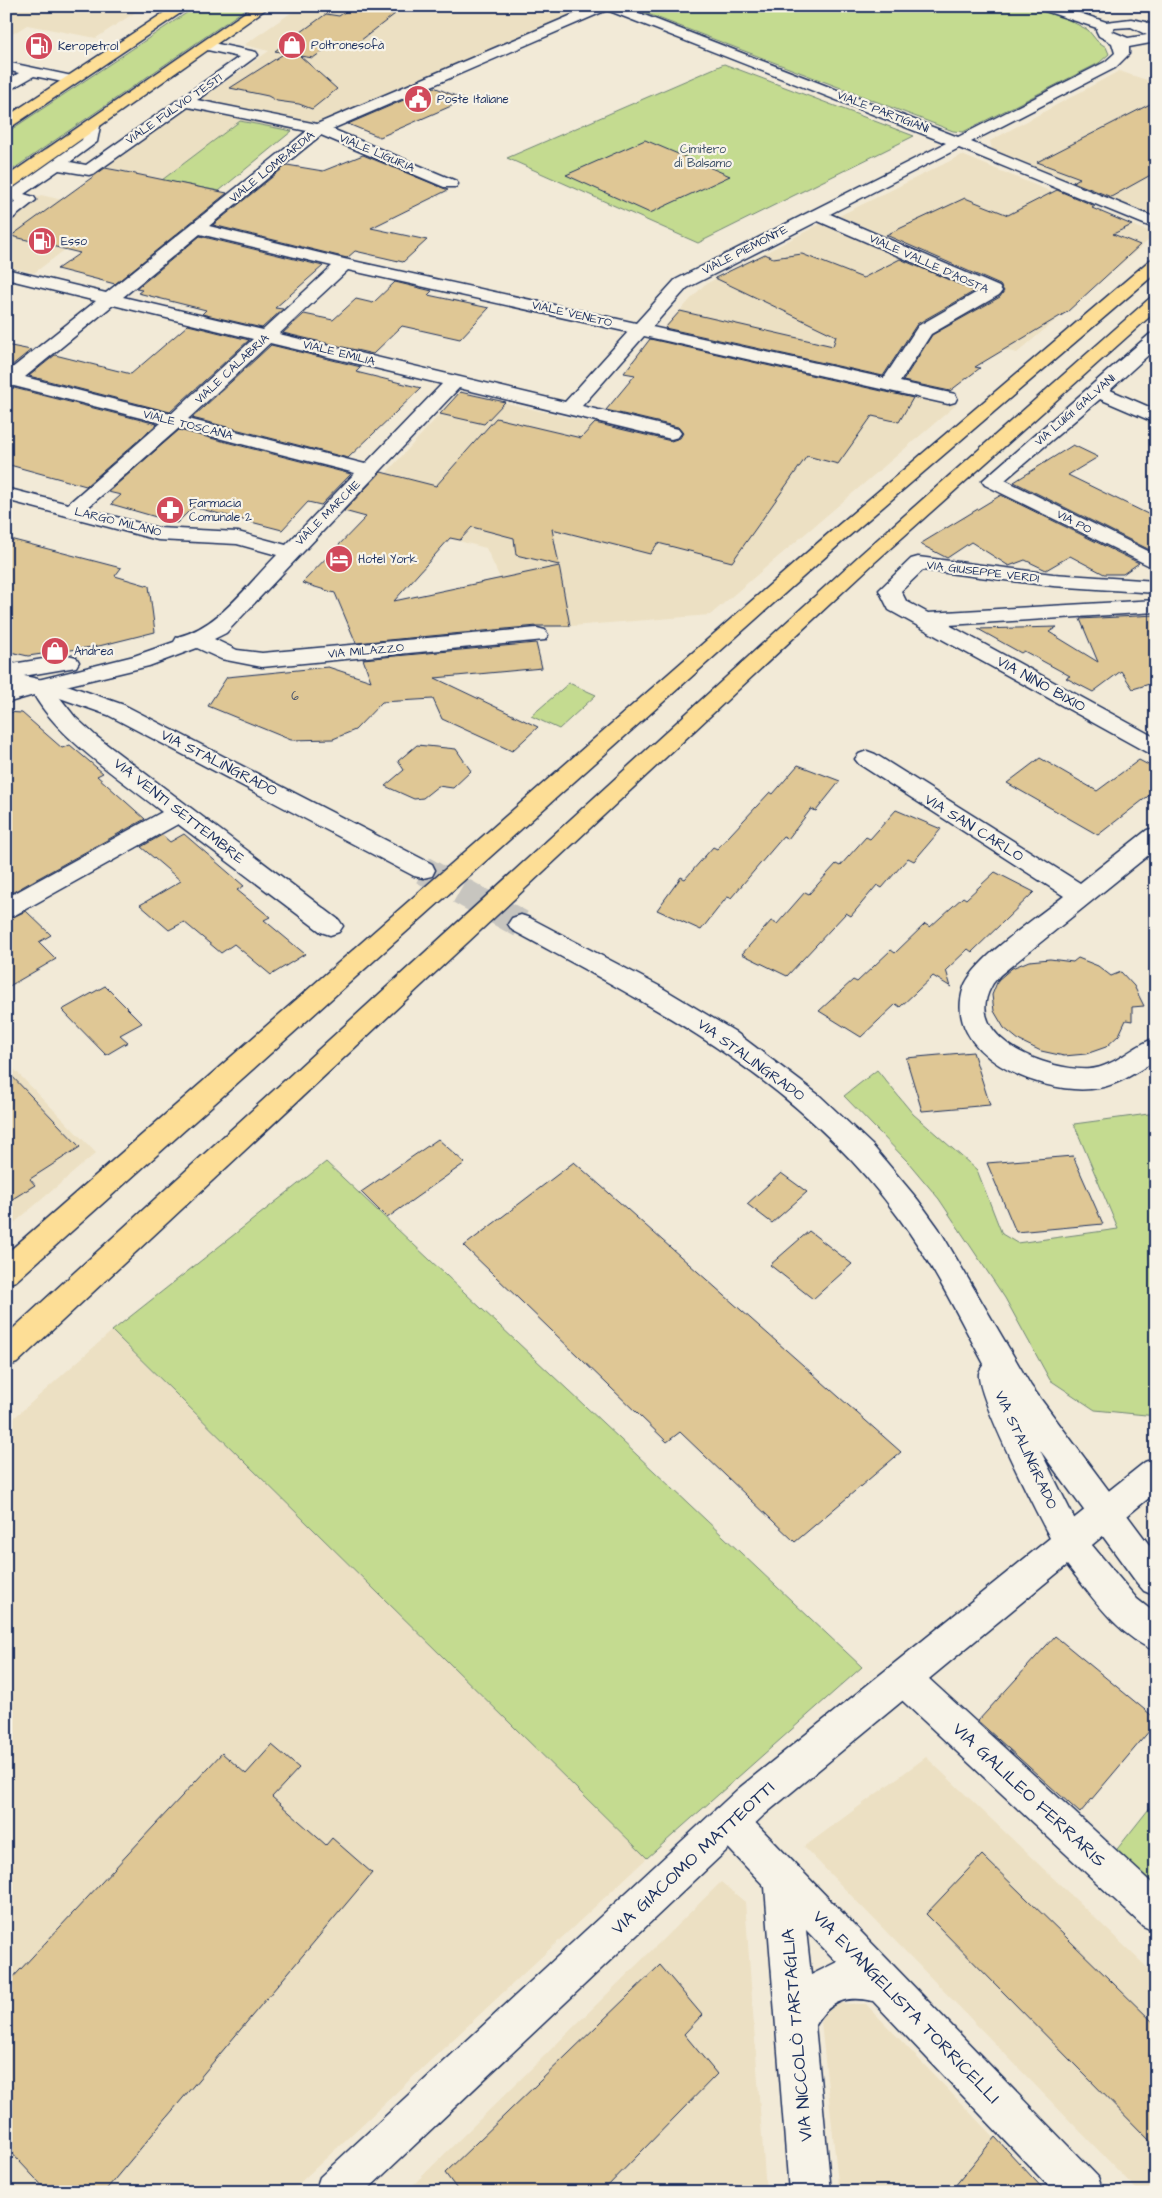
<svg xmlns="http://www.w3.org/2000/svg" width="1162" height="2198" font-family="'Architects Daughter',sans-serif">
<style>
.built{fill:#ece0c3}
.green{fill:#c4db90;stroke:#708577}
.building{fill:#dfc795;stroke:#1b2f5e}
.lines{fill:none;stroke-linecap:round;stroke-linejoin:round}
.secondary-tunnel{stroke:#c7c5bf;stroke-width:28;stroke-dasharray:28 14;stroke-linecap:butt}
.street-casing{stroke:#1b2f5e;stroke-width:3}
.secondary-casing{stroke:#1b2f5e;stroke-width:3}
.highway-casing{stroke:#1b2f5e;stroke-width:3}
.street{fill:#f7f3e8;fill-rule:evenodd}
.secondary{fill:#f7f3e8;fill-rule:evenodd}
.highway{fill:#fdde96;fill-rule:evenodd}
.labels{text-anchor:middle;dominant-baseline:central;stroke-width:4.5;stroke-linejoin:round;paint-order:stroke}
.far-poi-label{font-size:12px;fill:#1b2f5e;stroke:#f7f3e8;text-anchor:start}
.far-street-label{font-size:12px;fill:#1b2f5e;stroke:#f7f3e8}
.far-park-label{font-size:12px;fill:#3d5168;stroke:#f7f3e8}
.number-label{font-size:12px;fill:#4c556c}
.street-label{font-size:15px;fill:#1b2f5e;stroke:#f7f3e8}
.near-street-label{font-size:18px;fill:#1b2f5e;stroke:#f7f3e8}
</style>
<rect width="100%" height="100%" fill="#f2ead7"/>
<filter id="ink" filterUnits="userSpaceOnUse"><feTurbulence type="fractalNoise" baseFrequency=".02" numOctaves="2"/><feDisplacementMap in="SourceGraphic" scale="10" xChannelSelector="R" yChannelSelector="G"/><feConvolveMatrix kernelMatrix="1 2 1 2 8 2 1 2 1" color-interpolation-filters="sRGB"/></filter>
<g filter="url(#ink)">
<g class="built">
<path d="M6,6H145L96,38L27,25L6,38Z"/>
<path d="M301,6H601L318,122L306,121L292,131L240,121L162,180L104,167L269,51L244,45Z"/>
<path d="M1119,71L1156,83V217L992,149L990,141Z"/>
<path d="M962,155L1132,225L1156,234L1017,353L936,334L1010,288L839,216Z"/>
<path d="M41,195L115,212L34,273L6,266V220Z"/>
<path d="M820,224L981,292L914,326L915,330L880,377L664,328L704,285Z"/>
<path d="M746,357L956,405L710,615L356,643L343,612L500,578L486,548L350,513L460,392L664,440L677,424L718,392Z"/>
<path d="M6,1061L96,1153L6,1230Z"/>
<path d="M112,1331L647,1858L290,2192H6V1425Z"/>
<path d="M926,1757L1156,1976V2192H1139L804,1847Z"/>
<path d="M721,1882L745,1902L766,2192H406Z"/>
<path d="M819,2003L866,2004L1046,2192H839Z"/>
</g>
<g class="green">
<path d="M197,6H250L6,174V133Z"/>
<path d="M627,6H1029L1061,16L1088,30L1097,41L1106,47L1109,54L1099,63L963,132L953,131Z"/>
<path d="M724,64L914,136L698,243L507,158Z"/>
<path d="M240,121L292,131L219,191L162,180Z"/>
<path d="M569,683L596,695L559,729L531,716Z"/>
<path d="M877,1070L913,1114L977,1170L1002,1234L1017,1243L1118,1229L1074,1124L1156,1113V1416L1095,1410L1050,1380L1005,1298L939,1199L908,1162L844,1096Z"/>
<path d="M326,1162L862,1667L647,1858L112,1331Z"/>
<path d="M1156,1800V1892L1114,1853Z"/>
</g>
<g class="building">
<path d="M352,7L395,14L356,44L337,41L313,58L300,56L337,89L312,109L299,104L277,101L268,96L230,88L285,53L275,51L326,14L339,16Z"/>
<path d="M434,87L465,100L380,137L348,124Z"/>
<path d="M1156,101V172L1111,197L1073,182L1080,178L1037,162Z"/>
<path d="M645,140L730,176L650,213L566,175Z"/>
<path d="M363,155L448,190L371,228L427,240L403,262L355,251L347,258L213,225L287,165L323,171Z"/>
<path d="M105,168L121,171L227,193L115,284L57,269L80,253L11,236Z"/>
<path d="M1057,190L1095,206L1092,208L1132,225L1113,234L1140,245L1067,312L975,367L980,368L950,391L903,381L932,335L1000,297L1004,291L1000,285L886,235L965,198L1008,215Z"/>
<path d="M200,236L323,266L275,308L283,309L262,328L202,314L206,310L138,293L142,290L136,289Z"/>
<path d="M765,254L773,258L802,254L863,278L900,259L975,291L917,324L883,376L665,328L680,311L833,346L836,336L715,278Z"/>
<path d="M395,282L432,291L428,295L489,308L460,339L402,326L373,354L283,333L304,314L333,320L356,299L373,303Z"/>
<path d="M188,325L249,340L170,412L29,376L55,355L131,374Z"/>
<path d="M650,339L913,398L899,422L872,416L838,464L807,456L732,562L658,543L650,554L552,529L559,565L516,555L514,538L472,527L460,540L450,538L394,601L559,566L570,626H537L356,643L335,593L302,583L366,517L344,511L381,472L436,486L496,418L581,438L595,423L671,441L680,438L683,433L678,427L606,410L635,375L624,373Z"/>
<path d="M6,345L31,350L6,370Z"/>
<path d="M271,345L361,367L356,372L421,388L348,458L192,418Z"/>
<path d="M14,388L157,424L86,486L6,464V390Z"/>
<path d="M460,392L505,402L484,424L440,414Z"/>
<path d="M179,430L351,474L321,505L308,502L282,530L193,507L177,523L111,504L121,495L108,492Z"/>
<path d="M1073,445L1098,457L1068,475L1156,518V551L1154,552L1014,482Z"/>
<path d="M1001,495L1139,563L1123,574H1104L1070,556L1046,570L1025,560L1009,566L971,542L947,558L920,544Z"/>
<path d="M6,538L121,568L115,576L149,586L155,632L99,646L28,656L6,651Z"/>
<path d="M1156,615V682L1133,689L1121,671L1093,692L1066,678L1070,676L1024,651L1021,653L978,629L1057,627L1049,632L1098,662L1080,619Z"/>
<path d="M536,643L542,668L435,678L538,727L512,751L442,719L433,699L382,702L355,730L333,739L291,740L208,706L227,677L328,667L371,681L363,659Z"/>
<path d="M6,712L22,713L62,748L70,745L103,773L97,776L145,819L6,896Z"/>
<path d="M417,745L456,749L471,771L453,788L438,786L423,798L414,799L385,786L404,770L398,761Z"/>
<path d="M1040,758L1097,791L1139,760L1156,769V790L1098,835L1007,783Z"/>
<path d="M798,765L840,781L816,811L811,809L788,839L783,837L731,898L727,897L701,930L657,910L681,877L685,879L713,847L717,849L770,792L773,794Z"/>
<path d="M896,810L941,829L914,861L908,858L882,888L877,885L851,916L846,913L787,976L742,954L771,921L777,924L805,892L809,894L836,864L840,866L866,837L870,839Z"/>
<path d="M184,834L244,886L237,890L270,917L264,920L305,954L271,975L234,944L221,953L184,922L169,930L140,905L181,881L141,847L162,835L170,842Z"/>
<path d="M995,872L1034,892L972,952L968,949L946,970L951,987L933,976L900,1007L896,1004L861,1037L819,1011L853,980L857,982L891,950L895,953L925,924L930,927L963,897L966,899Z"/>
<path d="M26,911L51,935L39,942L56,959L6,988V920Z"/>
<path d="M1078,958L1098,966L1111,976L1121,972L1134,986L1144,1006L1132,1007V1021L1126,1020L1119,1035L1106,1047L1086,1054L1064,1056L1041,1051L1020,1041L1004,1028L994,1011L992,995L998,980L1012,968L1029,961L1050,959L1073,962Z"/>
<path d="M105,986L142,1023L120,1035L128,1042L106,1055L62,1010Z"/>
<path d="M973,1052L990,1105L922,1111L906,1058Z"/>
<path d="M6,1070L80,1147L30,1179L35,1185L6,1203Z"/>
<path d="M438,1139L465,1163L387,1218L361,1192Z"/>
<path d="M1073,1156L1103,1224L1016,1232L987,1163Z"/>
<path d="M574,1162L901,1452L795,1542L680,1432L667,1442L464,1246Z"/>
<path d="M781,1173L807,1192L772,1223L747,1204Z"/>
<path d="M809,1231L852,1264L813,1299L770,1265Z"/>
<path d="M1055,1636L1156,1719V1723L1080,1813L978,1721Z"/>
<path d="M272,1745L299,1768L272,1797L326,1845L332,1838L372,1873L104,2192H48L6,2147V1985L222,1753L246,1774Z"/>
<path d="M982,1855L1156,2025V2147L926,1914Z"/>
<path d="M660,1965L702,2015L684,2034L717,2074L602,2192H459L445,2173Z"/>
<path d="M995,2137L1046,2192H950Z"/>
</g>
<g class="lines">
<path class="secondary-tunnel" d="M423,870L521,924"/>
<defs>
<g id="street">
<path d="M593,6H621L958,137L1105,62L1115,53L1112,43L1099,36L1096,30L1097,28L1039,9L1037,6H1059L1106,22L1131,19L1146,22L1156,28V42L1129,47V54L1115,68L971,142L1156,218V229L959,148L830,214L999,287L1002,291L999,295L931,334L900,382L955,394L957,398L955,402L948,404L644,336L582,406L678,429L681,433L678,437L671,439L459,388L226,633L214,639L237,650L262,653L537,628L545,630L548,635L545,640L262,667L221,659L197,648L149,666L53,689L75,717L97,737L339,920L343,926L339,932L330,935L321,932L178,824L15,915L6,918V898L162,812C121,779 60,740 34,695L6,703V688L134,656L174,642L177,637C219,627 247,585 277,555L237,544L158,540L6,500V488L68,504L161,423L14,386L6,388V373L96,301L6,279V269L106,293L307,131L188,107L95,173L89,175L59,170L24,194L34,197L36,200L12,219L6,221V208L15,202L7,193L82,140L87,123L92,121L100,126L97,142L70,162L86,165L239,57L203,49L201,46L203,43L208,42L256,52L258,55L197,100L317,124ZM607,10L946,143L675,280L636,323L344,259L209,226L321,135L444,187H456L458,184L456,181L332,129ZM1131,27L1147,35L1128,38L1111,31L1115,28ZM818,221L979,291L918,326L884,378L652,327L687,288ZM200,234L332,266L263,330L123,297ZM348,270L628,332L565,402L279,334ZM113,305L253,339L171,414L25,377ZM270,343L442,384L365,464L188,419ZM179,428L355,473L286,545L238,532L158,528L86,509Z"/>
<path d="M6,62L77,77L79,80L72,84L34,76L6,92V81L19,73L6,70Z"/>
<path d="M1156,333V348L1110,390L1156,410V423L1100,399L1005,480L1156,555V569L985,485L982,481L1150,334Z"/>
<path d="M918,557L1053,574L1156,581V593L1053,586L923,570L901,591L906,601L928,613L1156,600V612L949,625L1156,738V755L1148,753L889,610L879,590L911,559Z"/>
<path d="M68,655L76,657L79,662L76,667L6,679V665Z"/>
<path d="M867,751L875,754L1080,883L1147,830L1156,828V849L1000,975C997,979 993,982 991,987C962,1040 1052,1072 1090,1069C1115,1067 1133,1045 1156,1038V1060C1135,1073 1116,1087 1091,1089C1039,1094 941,1054 964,987C974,959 1039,916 1064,896L859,764L855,759L859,754Z"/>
<path d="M1156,1458V1492L1081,1554L1069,1558L1057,1554L1052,1543L1057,1532L1145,1462Z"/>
<path d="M903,1661L915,1666L1156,1887V1932L1143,1926L891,1690L886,1678L891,1666Z"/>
<path d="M729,1804L742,1809L1098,2177L1103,2192H1054L873,2001C846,1995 830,2001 815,2025L831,2192H789L765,1887L716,1835L711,1822L716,1809ZM806,1930L837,1962L811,1975Z"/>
</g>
<g id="secondary">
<path d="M6,672L70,686L124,705L432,864L435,870L432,876L423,878L414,876L108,715L57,697L6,686Z"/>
<path d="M521,915L530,918L659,986L734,1031L820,1096L872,1145L918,1200L939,1229L1031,1386L1156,1554V1596L1144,1591L1137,1583L1040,1450L1081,1532L1137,1599L1156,1614V1651C1117,1636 1092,1596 1067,1565L764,1815L365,2192H315L320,2177L738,1789L1050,1538C1037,1513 976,1395 979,1374C979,1371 982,1367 984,1364C957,1314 933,1264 899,1218C798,1079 658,1009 512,930L508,924L512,918Z"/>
</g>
<g id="highway">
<path d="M174,6H191L11,127L6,129V117Z"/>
<path d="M254,6H270L12,188L6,190V177Z"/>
<path d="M1156,259V273L842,542L16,1281L6,1284V1254L828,534L1150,260Z"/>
<path d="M1156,297V311L875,562L17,1363L6,1367V1335L861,554L1150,298Z"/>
</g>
</defs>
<use href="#street" class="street-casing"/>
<use href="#secondary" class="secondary-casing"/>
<use href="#highway" class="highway-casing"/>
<use href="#street" class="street"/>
<use href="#secondary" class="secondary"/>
<use href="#highway" class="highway"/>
</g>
</g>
<defs>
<symbol id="shop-disc" viewBox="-11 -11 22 22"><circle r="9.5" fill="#d1495b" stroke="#f7f3e8"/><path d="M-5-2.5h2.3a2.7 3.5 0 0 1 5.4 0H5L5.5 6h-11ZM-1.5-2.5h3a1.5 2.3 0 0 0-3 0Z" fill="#fff"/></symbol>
<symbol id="fuel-disc" viewBox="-11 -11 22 22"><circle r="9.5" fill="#d1495b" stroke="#f7f3e8"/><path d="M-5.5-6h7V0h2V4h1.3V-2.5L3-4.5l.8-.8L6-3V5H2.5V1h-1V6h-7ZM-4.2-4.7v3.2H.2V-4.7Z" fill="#fff"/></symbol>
<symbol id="civic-disc" viewBox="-11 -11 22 22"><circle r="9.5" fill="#d1495b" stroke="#f7f3e8"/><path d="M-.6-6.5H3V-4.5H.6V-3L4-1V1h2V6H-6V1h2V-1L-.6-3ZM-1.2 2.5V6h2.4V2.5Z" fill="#fff"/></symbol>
<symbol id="pharmacy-disc" viewBox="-11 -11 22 22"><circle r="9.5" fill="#d1495b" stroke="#f7f3e8"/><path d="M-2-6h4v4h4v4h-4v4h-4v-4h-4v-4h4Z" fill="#fff"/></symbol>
<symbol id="hotel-disc" viewBox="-11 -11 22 22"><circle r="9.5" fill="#d1495b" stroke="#f7f3e8"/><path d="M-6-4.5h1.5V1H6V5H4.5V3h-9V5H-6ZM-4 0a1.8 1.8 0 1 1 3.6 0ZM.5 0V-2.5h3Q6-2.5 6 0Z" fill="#fff"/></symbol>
</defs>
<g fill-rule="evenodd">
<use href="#shop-disc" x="276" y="29" width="32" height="32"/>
<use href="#fuel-disc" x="23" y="30" width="32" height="32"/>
<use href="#civic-disc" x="402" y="83" width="32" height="32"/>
<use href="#fuel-disc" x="26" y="225" width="32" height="32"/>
<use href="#pharmacy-disc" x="154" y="494" width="32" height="32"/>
<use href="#hotel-disc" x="323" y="543" width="32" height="32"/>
<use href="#shop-disc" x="39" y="635" width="32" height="32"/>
</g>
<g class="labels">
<g class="far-poi-label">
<text x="311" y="45">Poltronesofà</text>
<text x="58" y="46">Keropetrol</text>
<text x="437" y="99">Poste Italiane</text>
<text x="61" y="241">Esso</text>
<text x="189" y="503">Farmacia<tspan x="189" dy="14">Comunale 2</tspan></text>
<text x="358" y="559">Hotel York</text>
<text x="74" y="651">Andrea</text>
</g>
<g class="far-street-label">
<text transform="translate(174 109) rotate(-35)">VIALE FULVIO TESTI</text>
<text transform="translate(883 112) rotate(21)">VIALE PARTIGIANI</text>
<text transform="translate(377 153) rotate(23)">VIALE LIGURIA</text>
<text transform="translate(272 167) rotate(-39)">VIALE LOMBARDIA</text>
<text transform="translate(745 250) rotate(-27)">VIALE PIEMONTE</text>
<text transform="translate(929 264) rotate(24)">VIALE VALLE D'AOSTA</text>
<text transform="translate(572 314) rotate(13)">VIALE VENETO</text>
<text transform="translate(339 353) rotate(14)">VIALE EMILIA</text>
<text transform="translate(232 369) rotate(-43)">VIALE CALABRIA</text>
<text transform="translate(1075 410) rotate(-41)">VIA LUIGI GALVANI</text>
<text transform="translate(188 425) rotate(14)">VIALE TOSCANA</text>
<text transform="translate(328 513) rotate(-45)">VIALE MARCHE</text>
<text transform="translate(118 522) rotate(14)">LARGO MILANO</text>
<text transform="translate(1074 522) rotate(27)">VIA PO</text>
<text transform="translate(983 572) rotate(7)">VIA GIUSEPPE VERDI</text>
<text transform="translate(366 651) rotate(-5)">VIA MILAZZO</text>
</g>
<g class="far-park-label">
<text x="703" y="149">Cimitero<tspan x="703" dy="14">di Balsamo</tspan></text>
</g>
<g class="number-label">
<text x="295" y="696">6</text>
</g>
<g class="street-label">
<text transform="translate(1041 684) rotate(29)">VIA NINO BIXIO</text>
<text transform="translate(219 763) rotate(27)">VIA STALINGRADO</text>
<text transform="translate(179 811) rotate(38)">VIA VENTI SETTEMBRE</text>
<text transform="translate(974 828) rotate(32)">VIA SAN CARLO</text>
<text transform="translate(751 1060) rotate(36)">VIA STALINGRADO</text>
<text transform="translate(1026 1450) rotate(65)">VIA STALINGRADO</text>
</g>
<g class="near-street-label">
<text transform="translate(1029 1795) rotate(43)">VIA GALILEO FERRARIS</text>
<text transform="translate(693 1858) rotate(-43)">VIA GIACOMO MATTEOTTI</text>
<text transform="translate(906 2007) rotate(46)">VIA EVANGELISTA TORRICELLI</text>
<text transform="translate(797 2035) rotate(-95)">VIA NICCOLÒ TARTAGLIA</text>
</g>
</g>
<rect width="1162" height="2198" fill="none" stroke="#f7f3e8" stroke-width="25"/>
<rect x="12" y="12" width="1137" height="2173" fill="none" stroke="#1b2f5e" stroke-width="2" filter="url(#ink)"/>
</svg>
